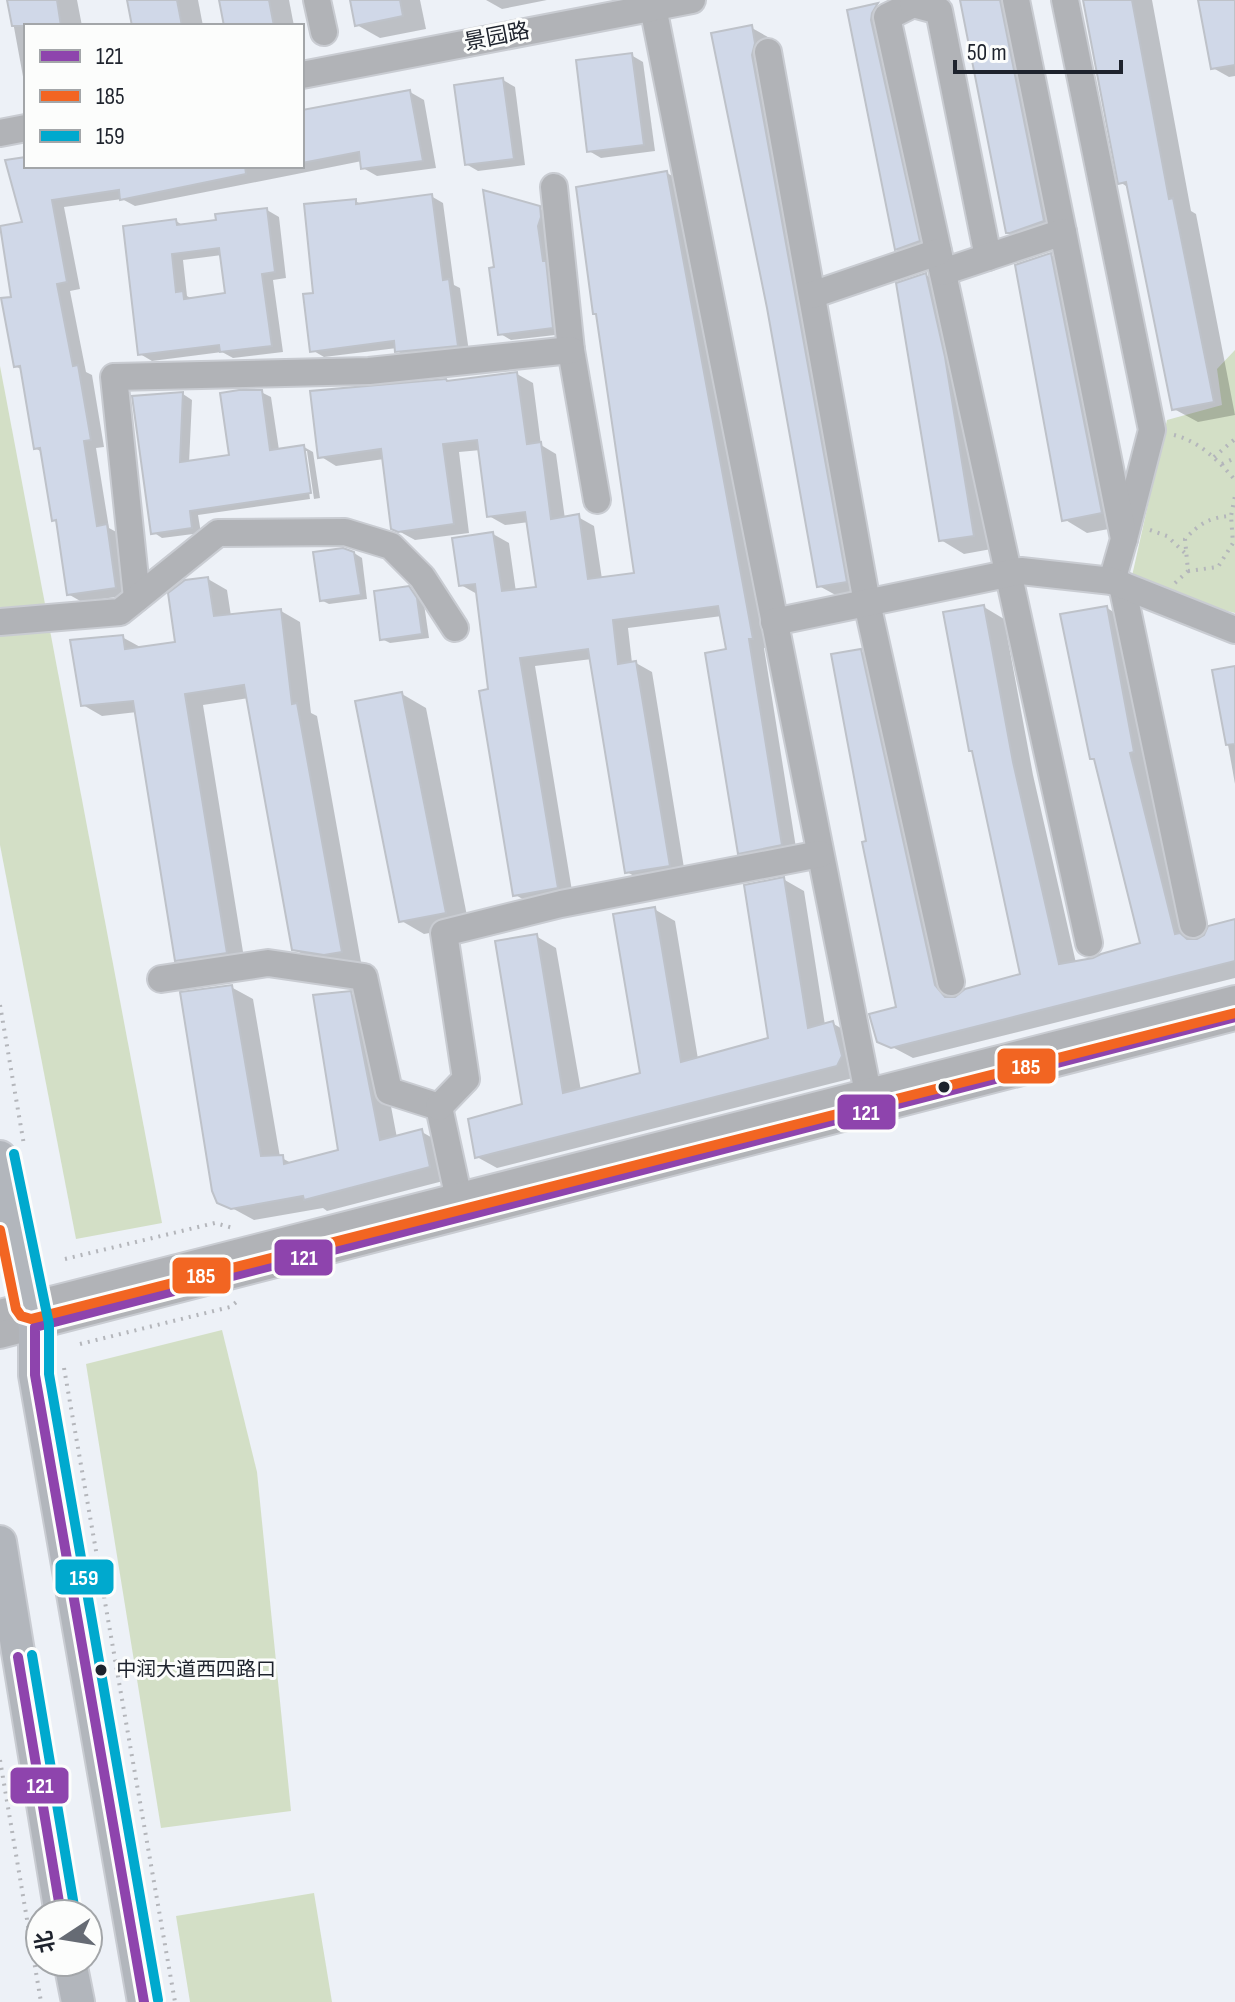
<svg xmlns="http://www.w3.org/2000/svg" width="1235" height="2002" font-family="'Sofia Sans Condensed','Noto Sans SC',sans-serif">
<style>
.green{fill:#d3dfc6}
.shadow{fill:#0003;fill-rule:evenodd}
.building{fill:#d0d8e8;stroke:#bec2c9;stroke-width:2;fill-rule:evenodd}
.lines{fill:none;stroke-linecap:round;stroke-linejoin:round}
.minor-casing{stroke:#c9ccd2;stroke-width:30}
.major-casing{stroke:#c9ccd2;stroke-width:36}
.path{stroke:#b4b6bb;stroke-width:4;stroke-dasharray:2 6;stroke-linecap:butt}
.minor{stroke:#b1b3b7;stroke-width:26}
.major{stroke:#b2b6bc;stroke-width:32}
.bus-1-casing{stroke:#fcfdfc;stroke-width:16}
.bus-2-casing{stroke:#fcfdfc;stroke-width:16}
.bus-3-casing{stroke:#fcfdfc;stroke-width:16}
.bus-1{stroke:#8e44ad;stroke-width:10}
.bus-2{stroke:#f26522;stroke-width:10}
.bus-3{stroke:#00a9ce;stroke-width:10}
.bus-dot{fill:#1e232d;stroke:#fcfdfc;stroke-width:3}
.labels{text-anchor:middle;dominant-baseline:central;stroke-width:6;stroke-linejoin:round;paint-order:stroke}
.bus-label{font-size:20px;fill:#1e232d;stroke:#fcfdfc;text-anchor:start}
.street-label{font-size:22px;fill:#1e232d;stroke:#fcfdfc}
.line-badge{stroke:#fcfdfc;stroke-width:3}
.badge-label{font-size:22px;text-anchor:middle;font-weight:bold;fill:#fff}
</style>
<rect width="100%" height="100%" fill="#edf1f7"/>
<g class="green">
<path d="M1235,350V613L1209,606L1132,576L1167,420L1222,405L1217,369Z"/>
<path d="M0,366L162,1223L76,1239L0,845Z"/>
<path d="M222,1330L257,1472L291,1811L161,1828L86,1364Z"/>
<path d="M314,1893L332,2002H190L176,1916Z"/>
</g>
<g class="shadow">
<path d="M9,0H77L82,26H26V93Z"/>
<path d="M129,0H198L203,26H134Z"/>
<path d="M221,0H289L294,26H226Z"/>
<path d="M352,0H420L426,29L380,38L357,25Z"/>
<path d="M486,0H547L502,9Z"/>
<path d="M962,0H1025L1067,234L1032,245L1008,232Z"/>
<path d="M1086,0H1152L1191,211L1196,214L1235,415L1198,422L1174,409L1129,188L1120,182Z"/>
<path d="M1200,0H1235V76L1229,77L1213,68Z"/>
<path d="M878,6L901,19L942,255L920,262L897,249L850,11Z"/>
<path d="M752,28L775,41L870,595L843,599L819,586L769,308L714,35Z"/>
<path d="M631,55L643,62L655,151L601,158L589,151Z"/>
<path d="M503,80L515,87L525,165L478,171L466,164Z"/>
<path d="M410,92L424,100L436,168L377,176L363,168L362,161L135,206L122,199L64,207L80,289L70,291L86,372L92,375L104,447L96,448L109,528L120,534L129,595L82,602L68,594L58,522L53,520L42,452L35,448L23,370L15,366L13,299L24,224L26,159V166H302V113Z"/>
<path d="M667,173L683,182L769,647L764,648L797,854L756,862L740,852L729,651L722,616L628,628L632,663H636L652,672L685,874L643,881L627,872L592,659L535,666L573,897L531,904L514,894L477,594L461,585L493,534L509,543L516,592L538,589L529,522L505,525L489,516L481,450L459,452L469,533L415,540L393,528L384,459L336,466L320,456L449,383L517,374L533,383L541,445L556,454L565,519L578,517L594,526L602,579L637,575L598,315L594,313Z"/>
<path d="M431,196L443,203L454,285L460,288L469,352L409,358L397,351V348L324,357L312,350L316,294L355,201L363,205Z"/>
<path d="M539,208L551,215L564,334L511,340L499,333L496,269Z"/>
<path d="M267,210L279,217L286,278L273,280L283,352L233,358L222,352L152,361L140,354L176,221L184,226ZM222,255L227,295L194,300L187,296L183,260Z"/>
<path d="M1051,255L1074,269L1125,526L1087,533L1064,519Z"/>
<path d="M926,275L950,289L997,548L964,554L941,540Z"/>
<path d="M261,392L271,397L279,450L304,447L313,452L320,498L314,499L307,451H303L310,499L198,515L201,533L162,538L153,532L183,394L192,400L189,463L231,457Z"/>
<path d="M354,553L362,558L367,599L329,604L321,600Z"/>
<path d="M208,579L227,590L231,616L281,611L300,622L311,713L317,716L361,962L346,965L314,961L294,949L249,698L203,705L245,964L197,971L177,959L137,712L102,716L83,705L122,637L142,648L178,643Z"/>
<path d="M408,588L416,593L424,604L429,638L390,643L382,639Z"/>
<path d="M984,607L1004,619L1033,775L1076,963L1142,945L1097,761L1091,758L1107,608L1127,620L1150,764L1193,940L1204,938L1235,921V978L913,1058L879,1040L899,1008L868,842L860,651L881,663L955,1000L1023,976Z"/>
<path d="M1235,668V784L1215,672Z"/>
<path d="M402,694L426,708L469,926L424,934L400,920Z"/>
<path d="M783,879L804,891L825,1025L832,1023L853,1035L857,1077L497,1168L477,1157L525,1106L536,936L556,948L581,1091L642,1074L654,909L675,921L698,1059L770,1040Z"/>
<path d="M231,987L253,999L280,1157L293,1164L340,1152L350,993L372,1006L397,1138L422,1132L443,1144L451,1179L327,1211L323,1208L254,1220L219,1201Z"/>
</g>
<g class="building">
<path d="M7,0H57L61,26H12Z"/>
<path d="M127,0H177L182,26H132Z"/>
<path d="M219,0H269L274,26H224Z"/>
<path d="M350,0H400L403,16L355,26Z"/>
<path d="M960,0H1000L1044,221L1010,233H1006Z"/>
<path d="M1083,0H1132L1169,199L1173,198L1214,402L1172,410L1126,182L1118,184Z"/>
<path d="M1198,0H1235V65L1211,69Z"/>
<path d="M878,3L872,13L871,20L920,241L895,250L847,10Z"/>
<path d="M752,25L755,43L752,55L847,582L817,587L767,308L711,33Z"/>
<path d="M632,53L644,145L587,152L576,60Z"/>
<path d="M503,78L514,159L465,165L454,85Z"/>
<path d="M410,90L423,161L361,169L359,152L302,163V110Z"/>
<path d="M26,157V166H245L246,174L120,200L119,190L52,200L67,282L57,284L73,366L78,365L91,440L84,441L97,526L107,524L116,588L67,595L56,520L52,521L40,448L34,449L20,366L14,367L1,298L11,297L0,226L22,222L5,160Z"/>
<path d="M667,171L753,639H749L782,845L738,854L705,653L726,649L718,606L613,620L618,664L636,661L670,866L625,873L588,649L520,658L558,888L513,896L479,691L488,689L475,584L459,586L452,538L493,532L502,591L536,587L525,512L487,517L477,440L443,444L454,524L398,532L391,529L381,449L318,458L310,391L446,379L447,381L517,372L527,444L541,442L551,519L579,514L588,579L634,573L596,314H593L576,187Z"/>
<path d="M483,190L540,206L541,217L538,226L543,261H546L553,328L498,335L489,268L494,267Z"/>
<path d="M432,194L443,280L449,279L458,346L395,352L394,341L310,352L303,294L313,293L304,204L356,199V204Z"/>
<path d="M267,208L275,272L262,274L272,346L220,352L219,345L138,355L123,226L176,219L177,225L216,220L215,214ZM219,248L225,293L184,299L183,291L176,292L172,254Z"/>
<path d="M1051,253L1102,513L1062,521L1015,265Z"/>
<path d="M926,273L945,357L974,536L939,541L896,283Z"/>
<path d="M239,390H262L270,450L304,445L311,493L190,511L192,528L151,534L132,396L183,392L180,462L229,455L220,393Z"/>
<path d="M343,548L354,552L361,595L320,601L313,552Z"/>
<path d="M208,577L214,616L281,609L292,704L297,703L342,952L324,955L292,950L244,685L185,694L227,953L175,961L133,701L81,706L70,640L123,635L125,649L175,642L168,593L185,580Z"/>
<path d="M409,586L417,598L422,634L380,640L374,591Z"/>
<path d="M984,605L1013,762L1059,964L1093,958L1101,954L1140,943L1094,759H1090L1060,614L1107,606L1134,752L1130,753L1175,934L1180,933L1187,939H1197L1204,935L1208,926L1235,919V961L891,1048L877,1042L869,1014L896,1007L862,842L866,841L831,654L861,649L935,985L945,997H955L965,989L1020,974L972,751H969L943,612Z"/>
<path d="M1235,666V744L1226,745L1212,670Z"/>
<path d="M402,692L446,913L399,922L355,701Z"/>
<path d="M784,877L808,1028L833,1021L842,1056L837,1066L475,1158L468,1119L522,1104L495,941L537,934L563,1093L640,1073L613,914L655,907L681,1062L768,1038L744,885Z"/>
<path d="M232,985L261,1156L283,1155L284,1164L338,1150L313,995L351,991L380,1140L422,1129L430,1167L304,1200L303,1196L231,1209L217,1203L212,1191L180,992Z"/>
</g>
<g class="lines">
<defs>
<g id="minor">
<path d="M317,0L324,32"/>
<path d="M912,0L913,4L887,17L1089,943"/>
<path d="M1016,0L1063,232"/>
<path d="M1065,0L1152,430L1124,539"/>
<path d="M913,4L939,11L988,257"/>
<path d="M653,7L871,1108"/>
<path d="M768,52L867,603L951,982"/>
<path d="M302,75L692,0"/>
<path d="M0,133L26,128"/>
<path d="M554,187L571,350L597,500"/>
<path d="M943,272L1063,232L1124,539L1112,581"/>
<path d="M812,295L938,252"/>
<path d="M1122,585L1193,924"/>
<path d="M137,598L114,377L369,371L571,350"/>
<path d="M0,622L120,612L218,533L345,532L391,546L422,577L455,628"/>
<path d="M774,622L1021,571L1112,581L1235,630"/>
<path d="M161,979L268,963L364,977L389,1091L439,1107L462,1213"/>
<path d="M439,1107L466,1079L444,933L561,904L820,854"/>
<path d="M0,1313L1235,999"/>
<path d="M0,1335L1235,1017"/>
</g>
<g id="major">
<path d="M0,1157L35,1327V1375L144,2002"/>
<path d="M0,1542L61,1914"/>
<path d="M70,1962L78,2002"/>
</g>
</defs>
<use href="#minor" class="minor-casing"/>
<use href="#major" class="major-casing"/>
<g class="path">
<path d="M1174,435C1199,441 1219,461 1235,480"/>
<path d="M1214,457L1235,439"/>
<path d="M1222,464L1235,458"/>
<path d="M1150,530L1167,536L1185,553"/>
<path d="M1188,571L1218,567L1233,543L1231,516"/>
<path d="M1175,583L1188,571L1185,539C1199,524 1210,517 1231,516L1235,496"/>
<path d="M0,1005L24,1145"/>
<path d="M65,1259L215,1223L233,1228"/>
<path d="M80,1344L230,1307L239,1300"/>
<path d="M64,1368L175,2002"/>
<path d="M0,1760L41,2002"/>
</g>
<use href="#minor" class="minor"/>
<use href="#major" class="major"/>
<defs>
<g id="bus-1">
<path d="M18,1657L61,1914"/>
<path d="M144,2002L35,1375V1327L1235,1017"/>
</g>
<path id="bus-2" d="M0,1230L16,1309L21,1316L31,1319L1235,1013"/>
<g id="bus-3">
<path d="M14,1154L49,1324V1374L158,2000"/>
<path d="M32,1655L75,1912"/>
</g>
</defs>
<use href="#bus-1" class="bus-1-casing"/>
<use href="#bus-2" class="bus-2-casing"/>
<use href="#bus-3" class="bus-3-casing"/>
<use href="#bus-1" class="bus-1"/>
<use href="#bus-2" class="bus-2"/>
<use href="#bus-3" class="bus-3"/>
</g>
<g class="bus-dot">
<circle cx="944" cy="1087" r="7"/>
<circle cx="101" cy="1670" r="7"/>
</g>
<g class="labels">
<g class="bus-label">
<text x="116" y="1670">中润大道西四路口</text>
</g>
<g class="street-label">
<text transform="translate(497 37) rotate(-11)">景园路</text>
</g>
</g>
<g class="line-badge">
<rect x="996" y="1047" width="61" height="38" rx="8" fill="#f26522"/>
<rect x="836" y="1093" width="61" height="38" rx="8" fill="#8e44ad"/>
<rect x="273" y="1238" width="61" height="39" rx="8" fill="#8e44ad"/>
<rect x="171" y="1256" width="61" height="39" rx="8" fill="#f26522"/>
<rect x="54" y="1558" width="61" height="38" rx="8" fill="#00a9ce"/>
<rect x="9" y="1766" width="61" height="39" rx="8" fill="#8e44ad"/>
</g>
<g class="badge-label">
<text x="1026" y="1074">185</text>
<text x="866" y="1120">121</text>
<text x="304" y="1265">121</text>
<text x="201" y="1283">185</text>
<text x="84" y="1585">159</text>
<text x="40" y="1793">121</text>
</g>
<rect x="24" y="24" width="280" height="144" fill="#fcfdfc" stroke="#a3a6a9" stroke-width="2"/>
<rect x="40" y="50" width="40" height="12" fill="#8e44ad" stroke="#a3a6a9" stroke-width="2"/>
<text x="96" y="64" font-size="24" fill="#1e232d">121</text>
<rect x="40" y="90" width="40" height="12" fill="#f26522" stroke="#a3a6a9" stroke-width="2"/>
<text x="96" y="104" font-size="24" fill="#1e232d">185</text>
<rect x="40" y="130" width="40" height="12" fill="#00a9ce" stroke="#a3a6a9" stroke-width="2"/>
<text x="96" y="144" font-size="24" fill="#1e232d">159</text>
<g transform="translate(64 1938) rotate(258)"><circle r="38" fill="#fcfdfc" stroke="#a3a6a9" stroke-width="2"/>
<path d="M0-6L14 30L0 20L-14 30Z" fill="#666b74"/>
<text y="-12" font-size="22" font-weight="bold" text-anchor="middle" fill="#1e232d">北</text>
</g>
<path d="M955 60v12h166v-12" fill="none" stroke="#1e232d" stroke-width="4"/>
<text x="967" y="60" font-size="24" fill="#1e232d" stroke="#fcfdfc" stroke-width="6" paint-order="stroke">50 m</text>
</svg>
